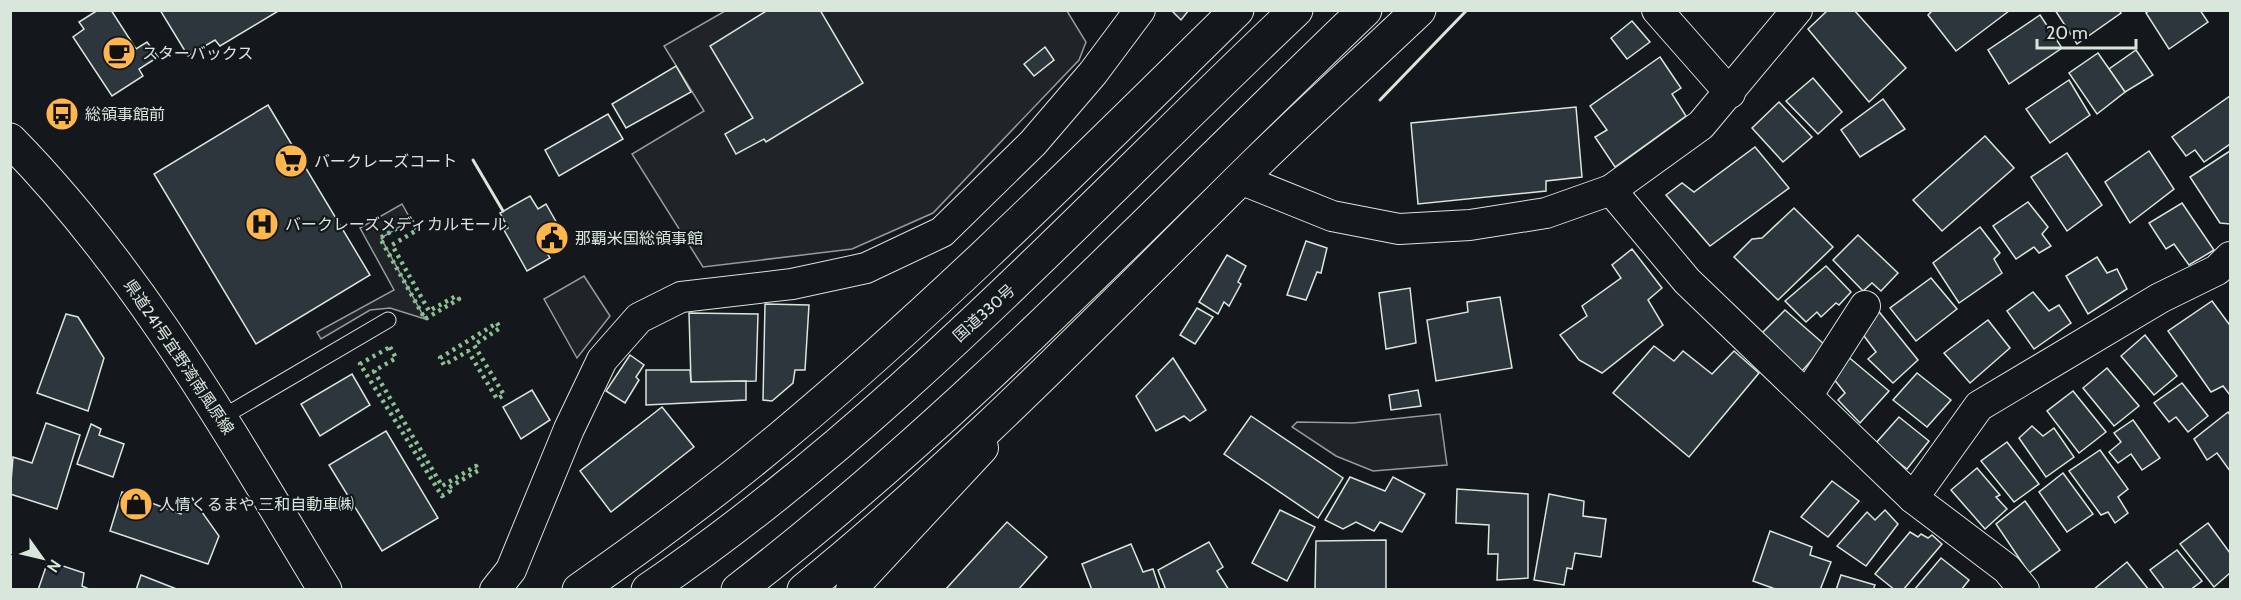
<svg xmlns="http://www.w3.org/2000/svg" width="2241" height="600" font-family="Cabin,'Noto Sans JP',sans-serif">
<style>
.green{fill:#202428;stroke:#939e99;stroke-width:1.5}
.building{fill:#2c363c;stroke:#d8e6dc;stroke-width:1.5}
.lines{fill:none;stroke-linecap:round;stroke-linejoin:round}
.lane-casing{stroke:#d8e6dc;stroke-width:17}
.street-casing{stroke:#d8e6dc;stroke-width:32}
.secondary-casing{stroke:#d8e6dc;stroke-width:35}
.highway-casing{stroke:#d8e6dc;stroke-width:35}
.lane{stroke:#14181c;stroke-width:15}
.street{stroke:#14181c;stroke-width:30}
.secondary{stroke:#14181c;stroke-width:33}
.highway{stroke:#14181c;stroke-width:33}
.hedge{stroke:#8ac095;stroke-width:4.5;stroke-dasharray:3 4.5;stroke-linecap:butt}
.wall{stroke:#d8e6dc;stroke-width:3}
.labels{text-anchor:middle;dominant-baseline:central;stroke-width:4.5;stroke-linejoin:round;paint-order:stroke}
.poi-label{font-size:16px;fill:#d8e6dc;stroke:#14181c;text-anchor:start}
.street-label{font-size:16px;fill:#d8e6dc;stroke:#14181c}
</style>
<rect width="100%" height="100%" fill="#14181c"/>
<g class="green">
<path d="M725,11H1067L1086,42L1079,60L933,213L852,249L703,267L632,154L704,111L664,46Z"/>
<path d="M402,204L411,220L381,238L425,319L390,308L370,310L321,339L317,332L394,290L360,228Z"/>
<path d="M584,276L610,316L577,358L544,299Z"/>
<path d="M1440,414L1447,465L1373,471L1336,456L1292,427L1297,422L1353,423Z"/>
</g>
<g class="building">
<path d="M98,10H111L136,49L147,42L158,57L139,69L143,76L112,96L73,37L84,29L79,22Z"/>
<path d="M160,10H280L220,46L215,40L188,56Z"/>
<path d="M768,10H820L863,83L766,142L764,139L736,154L725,134L753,118L710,46Z"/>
<path d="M1171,10H1189L1181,20Z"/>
<path d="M1828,10H1854L1906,68L1869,102L1808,29Z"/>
<path d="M1933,10H2009V11L1956,51L1928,15Z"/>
<path d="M2055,10H2119L2121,13L2077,44Z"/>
<path d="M2150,10H2200L2208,22L2169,49L2146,13Z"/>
<path d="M2040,15L2062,48L2009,84L1988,50Z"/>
<path d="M1632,21L1650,42L1627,59L1611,38Z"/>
<path d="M1045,47L1054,60L1034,76L1024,64Z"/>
<path d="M2136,50L2153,75L2125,92L2109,69Z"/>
<path d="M2098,53L2125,92L2097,114L2069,73Z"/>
<path d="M1660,57L1681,88L1672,94L1686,116L1615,167L1595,137L1607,130L1590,106Z"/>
<path d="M676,66L691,92L626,128L612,104Z"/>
<path d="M1813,78L1842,112L1818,134L1786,101Z"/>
<path d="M2069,80L2090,115L2050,143L2026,109Z"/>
<path d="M2230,96V144L2204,162L2195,150L2186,156L2172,137Z"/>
<path d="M1883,99L1905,129L1860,157L1841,130Z"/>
<path d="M1779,102L1812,137L1783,162L1752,128Z"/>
<path d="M268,105L370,275L256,344L154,174Z"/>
<path d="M1576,107L1582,177L1546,181V191L1418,204L1411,123Z"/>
<path d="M608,114L623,139L559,176L545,150Z"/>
<path d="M1985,136L2014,168L1942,231L1913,200Z"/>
<path d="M1755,147L1789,188L1710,246L1666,195L1682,183L1694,192Z"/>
<path d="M2149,151L2174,189L2130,223L2105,182Z"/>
<path d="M2230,151V224L2220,223L2190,177Z"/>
<path d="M2067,153L2102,205L2067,231L2031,177Z"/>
<path d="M530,196L538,209L546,204L567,241L547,253L550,258L527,271L504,230L508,228L500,213Z"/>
<path d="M2028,202L2048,227L2042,234L2051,246L2039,253L2034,247L2016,259L1993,226Z"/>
<path d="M2182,203L2214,250L2189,265L2174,244L2166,249L2149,223Z"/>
<path d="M1794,208L1833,247L1778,300L1734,257L1752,239L1762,238Z"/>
<path d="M1980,227L2000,253L1994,259L2002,273L1959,303L1933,263Z"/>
<path d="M1858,235L1898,273L1881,291L1872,283L1863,291L1833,260Z"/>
<path d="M1306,241L1327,248L1321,273L1317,272L1306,300L1287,295Z"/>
<path d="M1632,249L1662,288L1648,300L1663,325L1602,373L1579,360L1560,335L1587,316L1582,306L1621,278L1612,265Z"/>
<path d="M1227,255L1246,266L1238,282L1241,284L1229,306L1224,302L1218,314L1199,302Z"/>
<path d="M2097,257L2107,273L2117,269L2127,289L2088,314L2066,276Z"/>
<path d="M1826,266L1851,292L1839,305L1836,303L1821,317L1817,312L1806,322L1785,301Z"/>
<path d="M1931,278L1957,309L1916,341L1890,308Z"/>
<path d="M1410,288L1416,343L1386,349L1379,293Z"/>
<path d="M2033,292L2049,311L2059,305L2071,323L2034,349L2007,311Z"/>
<path d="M1500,297L1512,368L1436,381L1427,320L1468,312L1467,302Z"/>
<path d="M2212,301L2229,324L2230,322V395L2223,386L2211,392L2168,331Z"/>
<path d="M765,304L809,305L805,370H795L793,383L772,401L763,400Z"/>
<path d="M1197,308L1213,317L1195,344L1180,335Z"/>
<path d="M1876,308L1918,360L1893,383L1868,359L1876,352L1858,328Z"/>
<path d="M1785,310L1825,345L1802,371L1762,333Z"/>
<path d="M689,313L758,314L756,381L691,382Z"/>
<path d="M66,314L78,317L104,358L88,411L37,393Z"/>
<path d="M1988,320L2010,348L1970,383L1944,353Z"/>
<path d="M2145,335L2177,376L2154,395L2121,356Z"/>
<path d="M1654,346L1674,361L1683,351L1712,374L1734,351L1759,373L1689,457L1613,393Z"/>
<path d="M630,355L644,365L636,377L639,380L625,403L606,391Z"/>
<path d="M1846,355L1889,391L1860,423L1838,400L1845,393L1829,373Z"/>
<path d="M1173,358L1206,410L1190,421L1184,416L1156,431L1136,396Z"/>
<path d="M2107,368L2139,406L2114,426L2083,388Z"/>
<path d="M646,370H690L691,382L746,381V400L646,405Z"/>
<path d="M1917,373L1951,400L1927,427L1893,400Z"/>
<path d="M352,374L370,405L320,436L301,404Z"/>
<path d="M2182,383L2208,416L2188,432L2176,417L2169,422L2154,403Z"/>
<path d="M532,390L550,420L521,439L503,407Z"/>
<path d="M1418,390L1421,406L1391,410L1389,395Z"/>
<path d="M2073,391L2106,432L2079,453L2047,411Z"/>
<path d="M662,407L694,447L611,512L580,471Z"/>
<path d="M2228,412L2230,415V471L2217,453L2207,460L2194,439Z"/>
<path d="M1251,416L1343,478L1318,518L1224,454Z"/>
<path d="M1899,417L1929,441L1907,469L1875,444Z"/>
<path d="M2133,420L2160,458L2142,470L2131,454L2118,463L2109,452L2121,442L2114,433Z"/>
<path d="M46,423L80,435L57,509L10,494L13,457L32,463Z"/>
<path d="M91,424L101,429L99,435L124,444L113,477L77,464Z"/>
<path d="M2032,426L2043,436L2054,428L2074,457L2046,477L2019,438Z"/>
<path d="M386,431L438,518L382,551L329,465Z"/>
<path d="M2007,442L2039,484L2014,502L1981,461Z"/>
<path d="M2100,450L2128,489L2118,497L2128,513L2115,523L2108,512L2101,515L2069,471Z"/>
<path d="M1977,468L2000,495L1996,497L2007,509L1985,529L1951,490Z"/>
<path d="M2063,473L2093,514L2067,532L2039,492Z"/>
<path d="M1350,477L1385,491L1393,477L1425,494L1402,532L1380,522L1374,531L1356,522L1343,529L1325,520Z"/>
<path d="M1832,481L1859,501L1828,537L1801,517Z"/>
<path d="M1457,489L1528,494V578L1497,580L1498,554H1488L1489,525L1456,523Z"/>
<path d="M122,492L181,514L187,500L192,498L219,536L208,564L110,531Z"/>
<path d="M1549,494L1584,501L1583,516L1606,519L1601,557L1575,553L1572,569L1567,568L1564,585L1534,580Z"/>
<path d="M2025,501L2060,550L2029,573L1996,524Z"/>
<path d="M1280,510L1315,527L1287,581L1252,563Z"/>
<path d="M1885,510L1898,524L1866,566L1837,546L1867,512L1875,520Z"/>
<path d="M1007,522L1047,557L1018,590H945Z"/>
<path d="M2208,523L2230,553V573L2214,587L2180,544Z"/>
<path d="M1770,531L1812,547L1810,555L1831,562L1820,590H1778L1753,581Z"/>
<path d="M1910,532L1918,537L1921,534L1928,538L1932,535L1942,544L1903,590H1895L1875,574Z"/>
<path d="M1386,540V589H1315L1316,541Z"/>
<path d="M1209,542L1223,567L1217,571L1229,590H1166L1158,570Z"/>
<path d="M1131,544L1143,572L1153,569L1160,590H1092L1082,564Z"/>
<path d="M2177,550L2202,581L2190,590H2165L2150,570Z"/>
<path d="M1941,558L1969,580L1961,590H1914Z"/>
<path d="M48,561L84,573L82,586L91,590H38Z"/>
<path d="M2127,562L2149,590H2093Z"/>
<path d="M141,575L179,590H136Z"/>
<path d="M1841,575L1875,585L1873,590H1836Z"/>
</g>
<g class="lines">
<defs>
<path id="lane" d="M221,418L388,320"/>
<g id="street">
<path d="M1657,10L1730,93"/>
<path d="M1240,179L1332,216L1399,229L1470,225L1546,213L1611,190L1701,125L1797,10"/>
<path d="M1611,190L1687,281L1913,498L2007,569L2024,590"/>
<path d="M1807,396L1865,306"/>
<path d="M1913,498L1979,406L2160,298L2217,270L2230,257"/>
<path d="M495,590L511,570L569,429L602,360L639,318L681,297L792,284L866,268L942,232L1033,143L1093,73L1140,10"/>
<path d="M851,590L983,448"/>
</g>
<path id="secondary" d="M10,140C139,271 230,433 325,590"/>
<g id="highway">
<path d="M579,590C650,540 719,490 785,434C943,302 1089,155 1237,10"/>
<path d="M648,590C889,426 1085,209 1296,10"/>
<path d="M738,590C964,416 1159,207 1365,10"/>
<path d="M804,590C959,465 1097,321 1237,182C1296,123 1359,67 1419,10"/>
</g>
</defs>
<use href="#lane" class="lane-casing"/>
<use href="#street" class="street-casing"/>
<use href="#secondary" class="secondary-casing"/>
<use href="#highway" class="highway-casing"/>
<use href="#lane" class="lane"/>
<use href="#street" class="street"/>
<use href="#secondary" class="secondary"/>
<use href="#highway" class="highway"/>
<g class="hedge">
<path d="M411,220L417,230L392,245L429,311L456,296L459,299L425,319L380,238Z"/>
<path d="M497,323L500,328L474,345L504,395L497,399L468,351L444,365L440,358Z"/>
<path d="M390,347L396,358L374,371L442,486L476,466L479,470L448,488L450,491L442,496L360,364Z"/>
</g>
<g class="wall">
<path d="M1380,100L1467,10"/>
<path d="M473,160L503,211"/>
</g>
</g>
<defs>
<symbol id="cafe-disc" viewBox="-11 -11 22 22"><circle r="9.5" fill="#ffb74d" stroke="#14181c"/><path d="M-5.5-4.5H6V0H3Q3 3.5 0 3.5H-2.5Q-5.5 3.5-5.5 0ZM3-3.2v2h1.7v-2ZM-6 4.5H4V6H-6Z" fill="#111"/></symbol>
<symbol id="bus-disc" viewBox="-11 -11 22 22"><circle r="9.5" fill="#ffb74d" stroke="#14181c"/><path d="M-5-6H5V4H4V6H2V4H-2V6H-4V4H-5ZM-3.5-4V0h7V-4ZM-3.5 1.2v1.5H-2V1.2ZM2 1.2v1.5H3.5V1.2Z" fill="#111"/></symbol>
<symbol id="supermarket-disc" viewBox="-11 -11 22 22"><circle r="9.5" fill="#ffb74d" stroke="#14181c"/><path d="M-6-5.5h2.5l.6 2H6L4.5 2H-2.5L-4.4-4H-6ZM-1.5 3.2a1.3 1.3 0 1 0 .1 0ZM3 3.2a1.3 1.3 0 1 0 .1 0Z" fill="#111"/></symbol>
<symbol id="hospital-disc" viewBox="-11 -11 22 22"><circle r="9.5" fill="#ffb74d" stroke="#14181c"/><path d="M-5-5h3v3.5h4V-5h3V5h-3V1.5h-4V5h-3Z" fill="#111"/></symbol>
<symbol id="civic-disc" viewBox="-11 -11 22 22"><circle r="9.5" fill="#ffb74d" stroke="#14181c"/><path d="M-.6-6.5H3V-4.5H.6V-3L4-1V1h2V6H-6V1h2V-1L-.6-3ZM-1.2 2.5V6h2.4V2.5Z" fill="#111"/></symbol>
<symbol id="shop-disc" viewBox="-11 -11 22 22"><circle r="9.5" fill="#ffb74d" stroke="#14181c"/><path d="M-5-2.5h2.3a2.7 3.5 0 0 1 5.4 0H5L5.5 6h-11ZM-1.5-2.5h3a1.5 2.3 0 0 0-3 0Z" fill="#111"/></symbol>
</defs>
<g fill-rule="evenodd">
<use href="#cafe-disc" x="100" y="34" width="38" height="38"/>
<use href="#bus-disc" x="43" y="95" width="38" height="38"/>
<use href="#supermarket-disc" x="272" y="142" width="38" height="38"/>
<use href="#hospital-disc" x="243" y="205" width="38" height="38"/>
<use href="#civic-disc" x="533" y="219" width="38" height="38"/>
<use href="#shop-disc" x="117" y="485" width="38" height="38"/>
</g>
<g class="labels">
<g class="poi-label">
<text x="142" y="53">スターバックス</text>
<text x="85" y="114">総領事館前</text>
<text x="314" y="161">バークレーズコート</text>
<text x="285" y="224">バークレーズメディカルモール</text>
<text x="575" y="238">那覇米国総領事館</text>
<text x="159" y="504">人情くるまや 三和自動車㈱</text>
</g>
<g class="street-label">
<text transform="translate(984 313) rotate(-42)">国道330号</text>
<text transform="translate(179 357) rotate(56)">県道241号宜野湾南風原線</text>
</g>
</g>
<rect width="2241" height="600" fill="none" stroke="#d8e6dc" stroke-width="24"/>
<g transform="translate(42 558) rotate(124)" stroke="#14181c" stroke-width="4.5" paint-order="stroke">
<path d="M0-4.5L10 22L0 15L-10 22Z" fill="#d8e6dc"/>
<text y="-9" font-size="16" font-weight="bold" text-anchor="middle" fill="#d8e6dc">N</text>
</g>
<path d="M2037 39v9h99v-9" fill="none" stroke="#d8e6dc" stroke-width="3"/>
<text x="2046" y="39" font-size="18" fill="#d8e6dc" stroke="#14181c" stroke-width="4.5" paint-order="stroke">20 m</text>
</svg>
